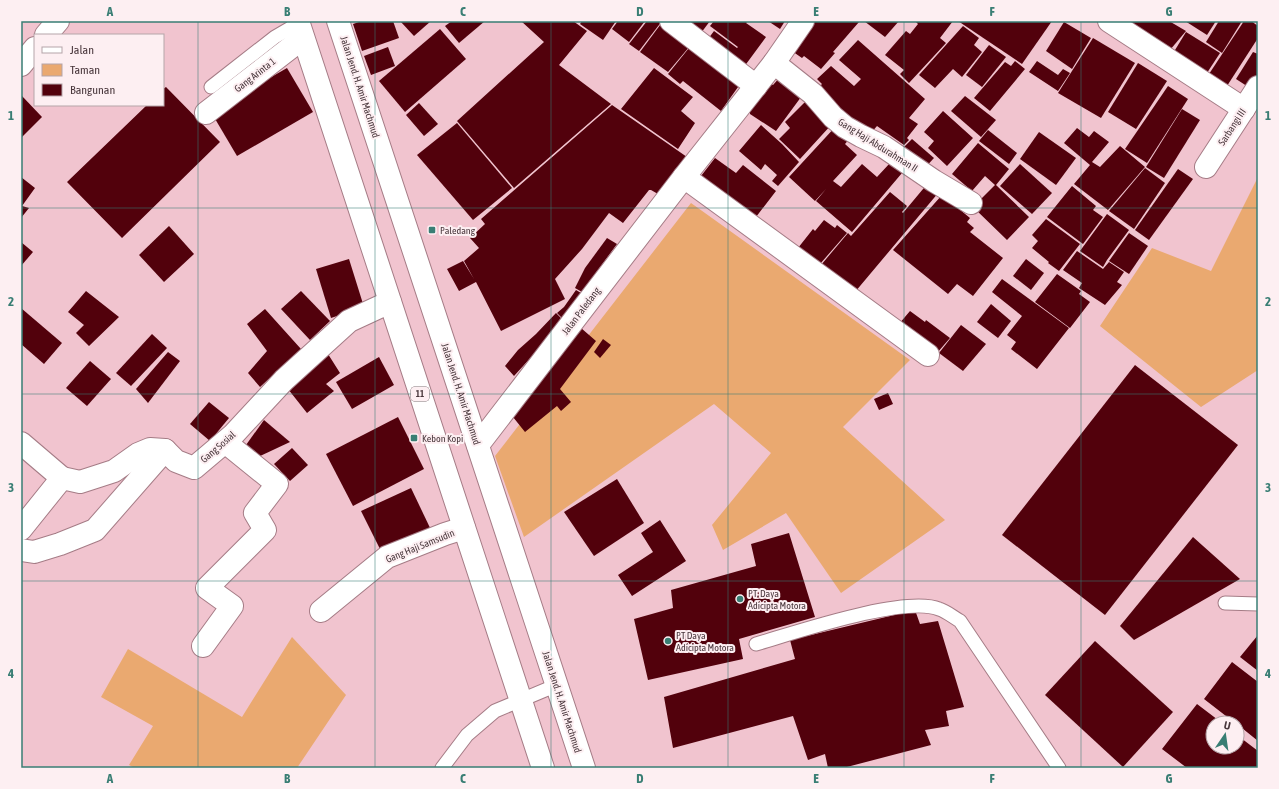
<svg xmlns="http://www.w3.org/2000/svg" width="1279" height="789" font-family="'Asap Condensed',sans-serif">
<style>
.green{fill:#eaa970}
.building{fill:#52010c}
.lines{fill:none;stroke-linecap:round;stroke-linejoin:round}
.service-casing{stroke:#a57c86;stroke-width:15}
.minor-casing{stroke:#a57c86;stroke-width:24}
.tertiary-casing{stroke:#a57c86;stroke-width:24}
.secondary-casing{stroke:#a57c86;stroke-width:24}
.trunk-casing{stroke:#a57c86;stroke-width:24}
.service{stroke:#fff;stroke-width:13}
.minor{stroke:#fff;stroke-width:22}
.tertiary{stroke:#fff;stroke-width:22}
.secondary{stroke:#fff;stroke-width:22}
.trunk{stroke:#fff;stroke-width:22}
.grid{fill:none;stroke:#397e74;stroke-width:1;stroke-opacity:0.55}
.poi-dot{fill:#397e74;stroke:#fdeff2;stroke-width:1.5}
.labels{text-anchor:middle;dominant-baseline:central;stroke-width:4;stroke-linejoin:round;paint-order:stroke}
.shield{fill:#fdeff2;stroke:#7f6e73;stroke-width:1}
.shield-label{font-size:9px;font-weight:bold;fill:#49373c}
.street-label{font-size:10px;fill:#49373c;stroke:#fdeff2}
.poi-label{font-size:10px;fill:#49373c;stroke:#fdeff2;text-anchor:start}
.neatline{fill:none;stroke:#397e74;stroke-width:1.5}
.grid-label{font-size:13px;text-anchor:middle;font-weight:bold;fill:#397e74}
</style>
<rect width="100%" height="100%" fill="#f1c4cf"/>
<g class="green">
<path d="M1258,177V370L1201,407L1100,326L1152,248L1211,271Z"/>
<path d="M691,203L910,360L843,427L945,520L841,593L786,513L723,550L712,525L771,453L714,404L524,537L495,456Z"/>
<path d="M292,637L346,695L297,768H135L129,765L153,726L101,697L128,649L242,717Z"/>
</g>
<g class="building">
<path d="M362,21H393L399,38L362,51L353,24Z"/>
<path d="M400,21H431L414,36Z"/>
<path d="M452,21H485L459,43L445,26Z"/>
<path d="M521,21H573L587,31L559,65L611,104L514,188L457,121L544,42Z"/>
<path d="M582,21H616L603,40L580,24Z"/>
<path d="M618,21H645L629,42L612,29Z"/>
<path d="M647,21H662L639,51L629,44Z"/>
<path d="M663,21L690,46L668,72L640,52Z"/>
<path d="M676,21H710L698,37Z"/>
<path d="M714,21H748L746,23L766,37L741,71L705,43L714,31L737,48L738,47L710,26Z"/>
<path d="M768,21H785L780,29Z"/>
<path d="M811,21H857L859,22L833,52L835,53L821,69L804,56L802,58L789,49Z"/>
<path d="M864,21H899L885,37Z"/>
<path d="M915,21H953L940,38L946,43L909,83L900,74L904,70L885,55L906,31L910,34L918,24Z"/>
<path d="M958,21H1052L1022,64Z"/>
<path d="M1125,21H1169L1186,31L1170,50Z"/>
<path d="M1185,21H1216L1207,35Z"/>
<path d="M1219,21H1242L1222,53L1206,42Z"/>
<path d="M1244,21H1251L1258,26V38L1227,86L1209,74Z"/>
<path d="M1064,22L1091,38L1072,69L1046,51Z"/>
<path d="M963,26L979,38L974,45L982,52L962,77L953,69L935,88L919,75Z"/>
<path d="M440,29L466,59L405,112L379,81Z"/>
<path d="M1186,32L1220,53L1205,76L1172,55Z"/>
<path d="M1093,38L1135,63L1101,118L1058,93Z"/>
<path d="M858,40L925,99L909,118L918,124L907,138L909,140L904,145L877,126L870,134L816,90L822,84L817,79L831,66L854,86L861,79L839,60Z"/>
<path d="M693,43L743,80L721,111L683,81L680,84L668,74Z"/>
<path d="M989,45L1006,57L982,87L966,75Z"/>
<path d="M388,47L395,66L371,75L364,56Z"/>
<path d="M1253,52L1258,54V81L1253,90L1236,79Z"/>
<path d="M1015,61L1025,69L990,111L974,98L1005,62L1011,66Z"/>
<path d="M1037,61L1058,75L1063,69L1070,73L1058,91L1029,72Z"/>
<path d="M1138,63L1167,81L1136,129L1108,112Z"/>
<path d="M287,68L313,112L237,156L211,112Z"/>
<path d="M654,68L693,97L681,111L695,123L678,149L621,109Z"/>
<path d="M781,76L804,93L776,131L750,114V111L766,80L773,85Z"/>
<path d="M1168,86L1188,99L1147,163L1125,149Z"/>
<path d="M166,87L220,142L122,238L67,182L147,105H163V89Z"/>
<path d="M22,96L42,117L21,138V97Z"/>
<path d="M965,96L996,120L981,137L951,111Z"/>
<path d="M807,100L832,124L800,159L779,139L790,128L785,122Z"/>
<path d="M419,103L438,124L424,136L406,115Z"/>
<path d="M612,105L687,157L658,194L651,190H649L623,223L609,213L582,249L555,279L565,299L501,331L476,282L459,291L447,269L463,261L474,279L464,261L479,248L470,238L485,224L481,219Z"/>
<path d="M1182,109L1200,120L1164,178L1146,167Z"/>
<path d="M943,111L973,138L947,166L928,148L934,141L924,132Z"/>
<path d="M457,123L512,188L473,220L417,155Z"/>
<path d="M761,125L782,144L799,162L778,186L772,181L777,175L765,164L761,170L739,151Z"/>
<path d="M837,125L851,137L845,144L857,155L833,181L841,187L862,164L877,177L890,163L902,173L852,232L816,201L826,189L815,201L789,177Z"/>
<path d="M1077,128L1089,137L1094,131L1109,142L1092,162L1100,167L1120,146L1145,167L1108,210L1074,184L1090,165L1064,143Z"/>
<path d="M988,130L1017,153L1009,164L979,141Z"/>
<path d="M1039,132L1076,158L1056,185L1020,159Z"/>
<path d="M912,139L934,158L922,171L900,151Z"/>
<path d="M978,143L1009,169L996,185L1029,217L1007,240L973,207L995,185L985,176L972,191L952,174Z"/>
<path d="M715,158L736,173L743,165L776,191L756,217L701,176Z"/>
<path d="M1020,164L1052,193L1032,214L1000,186Z"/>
<path d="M1145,168L1165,183L1134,229L1109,211Z"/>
<path d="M1178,169L1193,179L1149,240L1135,230Z"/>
<path d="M21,177L35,188L22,206L29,208L21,218Z"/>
<path d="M928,183L939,192L855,292L821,265L848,233L851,236L890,192L907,206L902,212L903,213Z"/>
<path d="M1072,186L1096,206L1093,210L1103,217L1083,244L1047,217Z"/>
<path d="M942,195L970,218L967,222L974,228L970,232L1003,258L973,296L957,284L948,294L893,250Z"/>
<path d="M1107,214L1129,230L1107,260L1106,259L1107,260L1103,267L1080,251Z"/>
<path d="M1046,219L1080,244L1059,271L1048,263L1049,262L1032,248L1038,241L1032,235Z"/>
<path d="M824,220L835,228L837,225L847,233L820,264L798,248L813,229L815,231Z"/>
<path d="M169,226L194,254L164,282L139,255Z"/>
<path d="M1129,233L1148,246L1129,274L1109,261Z"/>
<path d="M607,238L617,244L582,292L575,288L585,268Z"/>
<path d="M21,242L33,252L21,266Z"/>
<path d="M1077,251L1103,269L1109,262L1124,272L1117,282L1122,285L1105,305L1079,288L1082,283L1063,270Z"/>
<path d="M349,259L364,307L331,318L316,269Z"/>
<path d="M1026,259L1044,273L1031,290L1013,276Z"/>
<path d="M1057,274L1081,291L1079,294L1090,302L1070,328L1035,302Z"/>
<path d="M1002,279L1069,328L1037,369L1011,349L1016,342L1007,335L1022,316L992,292Z"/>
<path d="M576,290L581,293L563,319L557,313L564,307Z"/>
<path d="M86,291L119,317L89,346L76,333L84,325L68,312Z"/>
<path d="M301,291L330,321L310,340L281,309Z"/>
<path d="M991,304L1011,321L998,338L977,322Z"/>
<path d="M21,308L62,343L44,364L21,344Z"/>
<path d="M265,309L301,349L260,387L248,373L267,351L247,324Z"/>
<path d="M910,311L925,322L926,320L950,338L937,353L899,324Z"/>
<path d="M556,313L562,319L545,342L514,376L505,366L518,350L536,334Z"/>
<path d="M961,325L986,344L963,371L939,353Z"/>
<path d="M581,328L596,341L560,389L571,402L561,411L557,406L525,432L513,417Z"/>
<path d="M152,334L167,348L131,386L116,373Z"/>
<path d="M603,339L611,345L600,358L594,352Z"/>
<path d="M168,352L180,361L148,403L136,389Z"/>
<path d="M328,354L340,373L326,384L334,391L307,413L288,389Z"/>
<path d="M379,357L394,385L352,409L336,382Z"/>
<path d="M90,361L111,379L87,406L66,388Z"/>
<path d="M1135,365L1238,445L1105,615L1002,535Z"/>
<path d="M888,393L893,404L879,410L874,399Z"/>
<path d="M209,402L229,418L210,441L190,424Z"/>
<path d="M398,417L424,469L353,506L326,454Z"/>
<path d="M264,420L290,442L258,457L246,445Z"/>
<path d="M292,448L308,465L290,481L274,464Z"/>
<path d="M617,479L644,523L594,556L564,512Z"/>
<path d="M411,488L432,532L383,555L361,511Z"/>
<path d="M660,520L686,561L632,596L618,575L653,552L641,533Z"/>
<path d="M789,533L815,617L739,639L743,659L648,680L634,619L673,608L671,590L756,566L751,544Z"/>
<path d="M1193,537L1240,579L1134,640L1120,626Z"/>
<path d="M915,610L920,624L938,621L964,707L946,711L949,726L925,730L931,745L843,768H828L825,754L808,760L793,716L673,748L664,697L795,659L790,640Z"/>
<path d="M1258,635V671L1240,657Z"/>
<path d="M1095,641L1173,712L1123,767L1045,695Z"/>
<path d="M1232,662L1258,682V741L1237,724V723H1235L1204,699Z"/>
<path d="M1197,704L1222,723H1213V747H1237V735L1258,751V768H1187L1162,749Z"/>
</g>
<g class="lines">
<defs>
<g id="service">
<path d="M211,87L275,37L299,23"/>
<path d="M1225,603L1258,604"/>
<path d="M756,644C794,633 905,595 939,609C946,611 953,617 960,621L1059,768"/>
<path d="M442,768L467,735L495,711L557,685"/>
</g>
<g id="minor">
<path d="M671,21L756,86"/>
<path d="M1109,21L1244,109"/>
<path d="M774,63L813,94L833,117L845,127L861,136L884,147L934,181L971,203"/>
<path d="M206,113L303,38"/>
<path d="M1206,167L1258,87"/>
<path d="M684,177L928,355"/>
<path d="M21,443L62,478L21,529"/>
<path d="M62,478L80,482L114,471L138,454L150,449L165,450"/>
<path d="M21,550L34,552L60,544L95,530L165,450L176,461L194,468L233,435L284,380L349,321L390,302"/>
<path d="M321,611L387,557L445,534L464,528"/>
<path d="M203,646L232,606L207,588L265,530L255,513L277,484L225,442"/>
</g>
<path id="tertiary" d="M478,445L684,177L774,63L803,21"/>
<g id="secondary">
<path d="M46,35L58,21"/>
<path d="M21,65L35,48"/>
</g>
<g id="trunk">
<path d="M298,21L543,768"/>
<path d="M338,21L584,768"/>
</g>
</defs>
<use href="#service" class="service-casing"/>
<use href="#minor" class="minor-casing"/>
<use href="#tertiary" class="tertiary-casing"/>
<use href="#secondary" class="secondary-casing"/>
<use href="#trunk" class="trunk-casing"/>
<use href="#service" class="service"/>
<use href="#minor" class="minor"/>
<use href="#tertiary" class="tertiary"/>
<use href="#secondary" class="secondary"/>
<use href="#trunk" class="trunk"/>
</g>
<path class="grid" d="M198,21V768M375,21V768M551,21V768M728,21V768M904,21V768M1081,21V768M21,208H1258M21,394H1258M21,581H1258"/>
<g class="poi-dot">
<rect x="428" y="226" width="8" height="8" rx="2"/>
<rect x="410" y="434" width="8" height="8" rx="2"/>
<circle cx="740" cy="599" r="4"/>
<circle cx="668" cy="641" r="4"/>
</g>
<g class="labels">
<rect class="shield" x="411" y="387" width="18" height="14" rx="3"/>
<g class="shield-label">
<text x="420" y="394">11</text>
</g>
<g class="street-label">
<text transform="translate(255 75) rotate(-38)">Gang Arinta 1</text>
<text transform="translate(360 87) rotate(72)">Jalan Jend. H. Amir Machmud</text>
<text transform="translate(1232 127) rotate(-57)">Sarbangi III</text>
<text transform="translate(878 145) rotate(32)">Gang Haji Abdurahman II</text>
<text transform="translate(581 311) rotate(-53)">Jalan Paledang</text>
<text transform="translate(461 394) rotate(72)">Jalan Jend. H. Amir Machmud</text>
<text transform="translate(218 447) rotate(-41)">Gang Sosial</text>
<text transform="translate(420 546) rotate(-22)">Gang Haji Samsudin</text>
<text transform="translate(562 702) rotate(72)">Jalan Jend. H. Amir Machmud</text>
</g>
<g class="poi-label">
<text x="440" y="230">Paledang</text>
<text x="422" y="438">Kebon Kopi</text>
<text x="748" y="593">PT. Daya<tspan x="748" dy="12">Adicipta Motora</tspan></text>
<text x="676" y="635">PT Daya<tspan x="676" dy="12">Adicipta Motora</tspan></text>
</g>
</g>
<rect width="1279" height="789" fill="none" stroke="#fdeff2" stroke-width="44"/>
<rect x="34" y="34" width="130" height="72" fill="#fdeff2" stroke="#b5a5a9"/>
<rect x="42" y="47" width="20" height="6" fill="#ffffff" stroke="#b5a5a9"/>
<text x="70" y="54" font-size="12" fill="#49373c">Jalan</text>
<rect x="42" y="64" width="20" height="12" fill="#eaa970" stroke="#b5a5a9"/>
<text x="70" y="74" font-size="12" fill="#49373c">Taman</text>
<rect x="42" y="84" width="20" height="12" fill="#52010c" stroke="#b5a5a9"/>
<text x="70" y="94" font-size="12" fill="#49373c">Bangunan</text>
<g transform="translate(1225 735) rotate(13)"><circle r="19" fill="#fdeff2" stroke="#b5a5a9"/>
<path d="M0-3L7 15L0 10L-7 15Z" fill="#397e74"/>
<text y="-6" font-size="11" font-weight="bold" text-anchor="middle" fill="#49373c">U</text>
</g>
<rect x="22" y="22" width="1235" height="745" class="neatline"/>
<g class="grid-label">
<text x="110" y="16">A</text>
<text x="287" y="16">B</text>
<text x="463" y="16">C</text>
<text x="640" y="16">D</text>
<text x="816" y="16">E</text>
<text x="992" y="16">F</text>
<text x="1169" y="16">G</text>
<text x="11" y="120">1</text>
<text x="1268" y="120">1</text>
<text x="11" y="306">2</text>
<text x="1268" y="306">2</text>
<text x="11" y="492">3</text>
<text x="1268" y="492">3</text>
<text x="11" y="678">4</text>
<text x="1268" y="678">4</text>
<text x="110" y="783">A</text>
<text x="287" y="783">B</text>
<text x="463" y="783">C</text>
<text x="640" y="783">D</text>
<text x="816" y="783">E</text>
<text x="992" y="783">F</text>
<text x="1169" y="783">G</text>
</g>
</svg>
